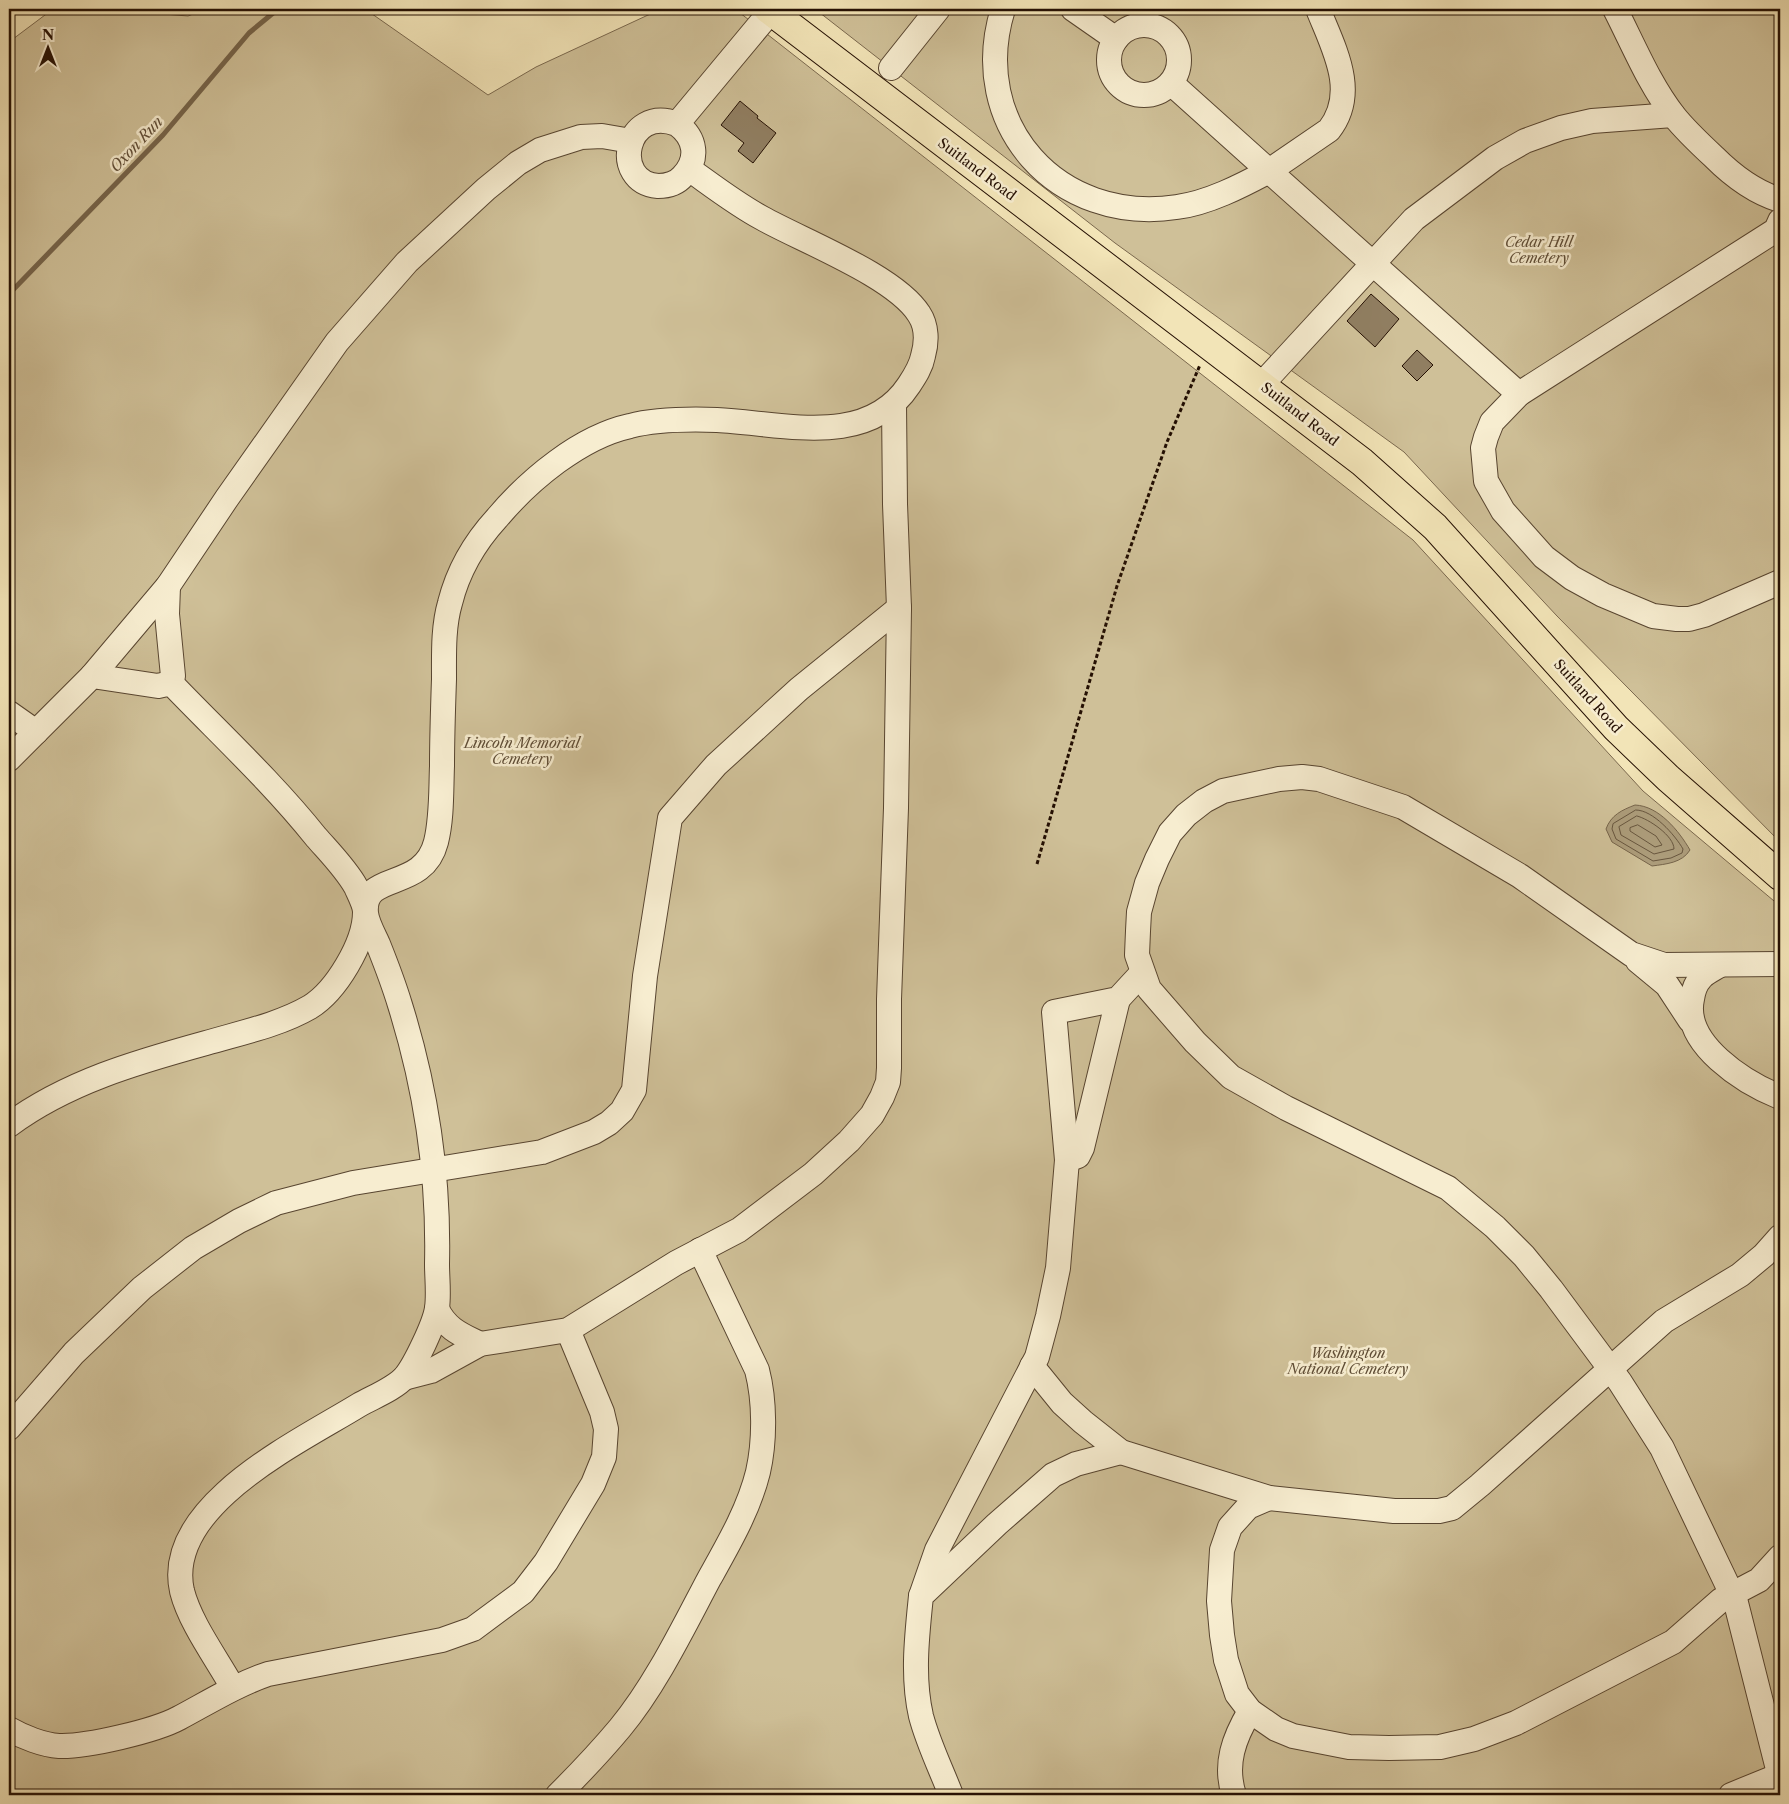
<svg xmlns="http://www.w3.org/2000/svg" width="1789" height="1804" font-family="'Libre Caslon Text',serif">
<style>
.green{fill:#cfc098;stroke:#7a684e}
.water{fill:#ac9c7a;stroke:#76644a}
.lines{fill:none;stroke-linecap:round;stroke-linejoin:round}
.shore{stroke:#68563e;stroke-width:1}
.stream{stroke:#76644a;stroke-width:5}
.building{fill:#907e61;stroke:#251003}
.minor-casing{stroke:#584530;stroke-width:26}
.major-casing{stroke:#251003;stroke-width:30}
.path{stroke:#251003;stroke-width:3;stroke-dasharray:4 2.5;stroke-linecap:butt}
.minor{stroke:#f7edd0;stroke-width:24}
.major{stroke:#f2e4b7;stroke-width:28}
.labels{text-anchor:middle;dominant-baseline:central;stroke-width:5;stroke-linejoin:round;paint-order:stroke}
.street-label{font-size:14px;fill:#251003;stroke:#f7edd0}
.park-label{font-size:14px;font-style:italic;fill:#604e37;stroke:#f7edd0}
.water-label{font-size:15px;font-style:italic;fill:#624f39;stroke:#f7edd0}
</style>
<rect width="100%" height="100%" fill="#f2e4b7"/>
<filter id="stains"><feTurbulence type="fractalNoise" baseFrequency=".004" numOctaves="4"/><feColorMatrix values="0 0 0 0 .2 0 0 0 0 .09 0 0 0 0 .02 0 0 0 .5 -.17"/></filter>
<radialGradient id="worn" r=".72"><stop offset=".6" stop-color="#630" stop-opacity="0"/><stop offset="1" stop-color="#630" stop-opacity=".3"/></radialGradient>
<g class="green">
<path d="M53,9H103L188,16L206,9H365L488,95L536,67L661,9H735L1413,540L1643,791L1780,906V1795H9V42Z"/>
<path d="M815,9H1780V842L1557,616L1404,452L1115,243Z"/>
</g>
<path class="water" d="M1635,805C1659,806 1679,831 1690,850C1682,863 1666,864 1652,866L1612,842L1606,829C1611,815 1622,810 1635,805Z"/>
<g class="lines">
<g class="shore">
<path d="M1636,810C1653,810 1675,835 1683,849L1682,853L1671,858L1653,861L1616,839L1612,829L1613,824Z"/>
<path d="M1637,816C1649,819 1674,836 1674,849L1654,854L1621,835L1619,827Z"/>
<path d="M1638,825L1656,836L1662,845L1655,847L1630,831V828Z"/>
</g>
<path class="stream" d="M9,294L163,135L249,33L278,9"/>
</g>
<g class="building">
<path d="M740,101L758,116L757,118L776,133L753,163L738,151L744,143L721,125Z"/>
<path d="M1371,294L1399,319L1375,347L1347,321Z"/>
<path d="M1417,350L1433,365L1417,381L1402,366Z"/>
</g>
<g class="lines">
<defs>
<g id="minor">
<path d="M1003,9C967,125 1058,225 1177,207C1208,203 1241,186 1269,171L1519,394"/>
<path d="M1073,9L1116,39"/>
<path d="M1615,9C1633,44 1649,84 1674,116C1686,131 1700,144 1714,157C1733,176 1754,192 1780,200"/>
<circle cx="1144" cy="60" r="35"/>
<path d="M891,68L938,9"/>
<path d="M1171,83L1269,171L1329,130C1359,92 1333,47 1318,9"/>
<path d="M677,124C696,138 699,159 683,176C677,183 668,186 658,186C610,182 625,104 677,124L771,11"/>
<path d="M1780,221L1776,230L1519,394L1492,422L1486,437L1483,448L1486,481L1503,511L1544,557L1572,578L1603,595L1653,616L1677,619H1689L1704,615L1780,582"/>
<path d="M1262,384L1414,219L1495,158L1525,141L1561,128L1592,121L1673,115"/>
<path d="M168,586L167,614L173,676L171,683"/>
<path d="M92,676L168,586L227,498L337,342L407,262L486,189L518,163L540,150L581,137L602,136L631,141"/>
<path d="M9,713L36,732"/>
<path d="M9,759L92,676L158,686L171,683C220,734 272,782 316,837C330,853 346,869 356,887C359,894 365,905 365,912C365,943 336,991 310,1007C279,1025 240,1033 206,1043C137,1062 67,1082 9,1125"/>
<path d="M1638,961L1667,985L1690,1020"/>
<path d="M1780,964L1664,965L1631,954L1520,876L1403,807L1319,779L1302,777L1279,779L1223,791L1204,801L1186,815L1170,833L1157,859L1147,883L1139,912L1138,931L1137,955L1149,989L1195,1042L1231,1077L1286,1108L1448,1188L1495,1227L1524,1256L1551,1289L1620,1382L1662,1448L1736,1603L1780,1777"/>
<path d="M1720,965C1714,969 1705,973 1701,978C1696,983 1693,992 1692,999C1682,1044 1745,1083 1780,1097"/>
<path d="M1067,1160L1078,1156L1082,1148L1118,999"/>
<path d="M437,1309C446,1329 462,1335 480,1344"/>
<path d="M1032,1366L1062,1403L1083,1422L1121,1452L1269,1498L1394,1511H1439L1452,1508L1480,1485L1664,1321L1740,1275L1764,1255L1780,1237"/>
<path d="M404,1378L431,1371L480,1344L568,1330L676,1263L739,1230L813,1174L849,1141L872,1115L882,1097L888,1082L889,1068V999L896,808L899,608L895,504L894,405"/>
<path d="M9,1428L74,1353L142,1288L193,1248L239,1221L276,1203L353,1183L542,1152L594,1132L609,1123L622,1111L634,1090L645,976L670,818L716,765L799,689L899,608"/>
<path d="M1269,1498L1248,1507L1230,1527L1222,1550L1219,1601L1222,1635L1226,1660L1237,1694L1250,1711L1276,1729L1293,1736L1349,1747L1389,1748L1440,1747L1474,1739L1516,1723L1673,1642L1721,1600L1759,1580L1780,1557"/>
<path d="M921,1596L937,1550L1037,1357L1048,1316L1058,1268L1067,1160L1054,1012L1118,999L1142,973"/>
<path d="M233,1688C217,1659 190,1623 182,1591C163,1506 299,1442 359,1405C373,1397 394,1389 405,1377C415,1365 435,1323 437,1308C439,1294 437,1278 437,1264C439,1177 426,1088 400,1005C394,985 386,964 378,944C374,935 367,923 366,913C362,870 423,893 436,842C442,818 441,791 442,766C442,737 443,708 444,679C444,654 443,627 450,603C458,571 475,542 497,518C529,480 580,437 630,426C657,419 688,419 717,420C782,423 867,449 909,385C915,376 921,367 923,356C927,342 927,326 919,314C895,276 803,241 762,218C736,204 713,186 689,169"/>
<path d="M9,1729C23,1737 43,1745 59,1746C86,1747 155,1731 179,1718C209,1702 236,1685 268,1674L442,1640L473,1629L523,1592L546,1562L593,1484L604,1457L606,1429L602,1412L568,1330"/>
<path d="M558,1795C579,1774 600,1752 620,1728C655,1686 683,1628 709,1579C728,1545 749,1509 758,1472C765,1441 765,1401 757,1370L700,1250"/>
<path d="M951,1795C941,1769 928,1743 921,1716C912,1677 917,1635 921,1596L997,1524L1053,1475L1076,1464L1121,1452"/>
<path d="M1234,1795C1224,1764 1234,1738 1250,1711"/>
<path d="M1731,1795L1780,1775"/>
</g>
<path id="major" d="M768,9L1362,462L1435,527L1616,728L1668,778L1780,876"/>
</defs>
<use href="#minor" class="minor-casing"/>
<use href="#major" class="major-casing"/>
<path class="path" d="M1037,864L1117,586L1167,442L1200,365"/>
<use href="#minor" class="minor"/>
<use href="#major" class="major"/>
</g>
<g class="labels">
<g class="street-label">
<text transform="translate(977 169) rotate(37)">Suitland Road</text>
<text transform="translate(1300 414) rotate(38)">Suitland Road</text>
<text transform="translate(1588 696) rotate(48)">Suitland Road</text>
</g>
<g class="park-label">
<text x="1539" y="242">Cedar Hill<tspan x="1539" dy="16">Cemetery</tspan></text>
<text x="522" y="743">Lincoln Memorial<tspan x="522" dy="16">Cemetery</tspan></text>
<text x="1348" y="1353">Washington<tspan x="1348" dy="16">National Cemetery</tspan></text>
</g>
<g class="water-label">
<text transform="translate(136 144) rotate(-47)">Oxon Run</text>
</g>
</g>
<rect width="1789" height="1804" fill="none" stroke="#f2e4b7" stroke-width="30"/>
<rect x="10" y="10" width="1769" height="1784" fill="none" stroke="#251003" stroke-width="2.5"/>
<rect x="15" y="15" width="1759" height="1774" fill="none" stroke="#251003"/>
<g transform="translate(48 48)" stroke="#f7edd0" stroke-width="4" paint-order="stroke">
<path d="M0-4L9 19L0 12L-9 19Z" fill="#251003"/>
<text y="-8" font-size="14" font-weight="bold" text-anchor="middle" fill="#251003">N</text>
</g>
<rect width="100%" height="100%" filter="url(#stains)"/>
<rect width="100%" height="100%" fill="url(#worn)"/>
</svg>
